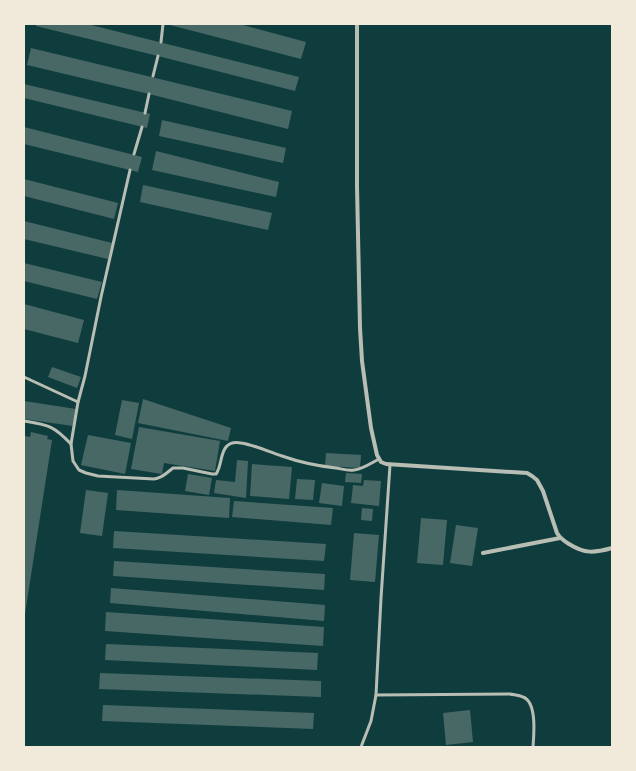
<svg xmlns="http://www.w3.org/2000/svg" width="636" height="771" font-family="Inter,sans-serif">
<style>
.building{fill:#486865}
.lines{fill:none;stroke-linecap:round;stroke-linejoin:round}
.service{stroke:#b8beb3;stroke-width:3}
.minor{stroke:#b8beb3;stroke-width:4}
</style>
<rect width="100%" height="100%" fill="#0f3d3e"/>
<g class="building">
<path d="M36,24H87L299,77L295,91L158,56L36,26Z"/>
<path d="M166,24H239L306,42L301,59Z"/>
<path d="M31,48L292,111L288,129L149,94L27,65Z"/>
<path d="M24,84L150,114L147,128L24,98Z"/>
<path d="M162,120L286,148L283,163L159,136Z"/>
<path d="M24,127L142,157L138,172L24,144Z"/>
<path d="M156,151L279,182L276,197L152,170Z"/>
<path d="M24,179L118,203L114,219L24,196Z"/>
<path d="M143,185L272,213L268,230L140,202Z"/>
<path d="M24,221L112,243L108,259L24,239Z"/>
<path d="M24,263L102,282L97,299L24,281Z"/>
<path d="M24,304L84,320L78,343L24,329Z"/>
<path d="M52,367L81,377L77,388L48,377Z"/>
<path d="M143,399L231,428L228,441L138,423Z"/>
<path d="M122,400L139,403L132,439L115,435Z"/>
<path d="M24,401L76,409L73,426L24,419Z"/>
<path d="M139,427L220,441L215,471L164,463L162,474L131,469Z"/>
<path d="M31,432L48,436L47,439L52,440L25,614H24V445L25,436L30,437Z"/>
<path d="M88,435L131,443L125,474L81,465Z"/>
<path d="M326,453L361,455L360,468L325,466Z"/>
<path d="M237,460L248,461L246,498L214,493L216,480L235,482Z"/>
<path d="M252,464L292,467L289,499L250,496Z"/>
<path d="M346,473L362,474L361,483L345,482Z"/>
<path d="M188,474L212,478L209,495L185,491Z"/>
<path d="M297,479L315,480L313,500L295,499Z"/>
<path d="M364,480L381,481L379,506L351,503L353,485L363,486Z"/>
<path d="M322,483L344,486L342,506L319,503Z"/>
<path d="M86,490L108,493L102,536L80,533Z"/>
<path d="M117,490L230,498L229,518L116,510Z"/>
<path d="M234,501L333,508L331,525L232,517Z"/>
<path d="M362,508L373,509L372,521L361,520Z"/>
<path d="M421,518L447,520L443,565L417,563Z"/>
<path d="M456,525L478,528L472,566L450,563Z"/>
<path d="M114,531L326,544L324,561L113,548Z"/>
<path d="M354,533L379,535L375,582L350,580Z"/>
<path d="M114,561L325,574L324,590L113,576Z"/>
<path d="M111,588L325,605L324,621L110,603Z"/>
<path d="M106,612L324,627L323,646L105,631Z"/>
<path d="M106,644L318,653L317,670L105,660Z"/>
<path d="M100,673L321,681V697L99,689Z"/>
<path d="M103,705L314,713L313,729L102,721Z"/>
<path d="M470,710L473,742L446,745L443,713Z"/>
</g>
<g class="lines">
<g class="service">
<path d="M161,42L163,24"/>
<path d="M153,76L158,56"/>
<path d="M145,113L149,94"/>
<path d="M134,154L142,127"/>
<path d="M130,170L101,297L85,376L78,402L71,444L73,461L79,470L86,473L98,476L154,479C163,478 166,473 173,468H183L212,474H216C222,466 220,452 227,446C231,442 236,442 241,443C255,445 269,452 282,456C299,462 318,466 336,468C342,469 348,471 354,470C363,469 371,463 379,459"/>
<path d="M24,377L78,402"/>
<path d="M24,421C48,425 53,425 71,444"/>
<path d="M376,695L510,694C514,695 519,695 523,697C537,702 534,734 533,747"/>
<path d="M361,747L371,721L376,695L381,598L390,465"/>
</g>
<g class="minor">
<path d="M357,24V187L360,328L362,361L371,428L377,455L381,462L386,464L527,473L532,476L537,480L543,491L557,533C560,538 564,541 569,544C585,554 594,553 612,548"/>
<path d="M483,553L560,538"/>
</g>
</g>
<rect width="636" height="771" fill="none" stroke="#f1e9da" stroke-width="50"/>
</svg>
